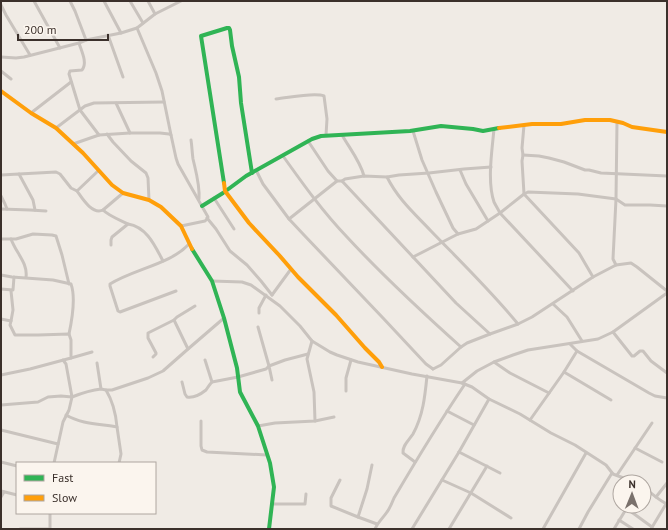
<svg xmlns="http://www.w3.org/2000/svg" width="668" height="530" font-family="'PT Sans',sans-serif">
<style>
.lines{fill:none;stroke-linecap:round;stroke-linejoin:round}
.street{stroke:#c9c3be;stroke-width:3}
.fast{stroke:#30b455;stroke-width:4}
.slow{stroke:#ff9f0a;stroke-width:4}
</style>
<rect width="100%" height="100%" fill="#f0ebe5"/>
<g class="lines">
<g class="street">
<path d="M34,1L60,48"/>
<path d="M104,1L121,33"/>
<path d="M130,1L143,23"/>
<path d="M148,1L155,14"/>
<path d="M1,5L6,15L30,55"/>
<path d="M137,28L156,73L162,91L171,135"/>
<path d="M108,35L123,77"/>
<path d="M86,40L121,33L137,28L155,14L181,1"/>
<path d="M79,43C81,50 88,63 82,70L70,71L69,74L80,110L99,135"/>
<path d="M1,57L16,58L24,57L79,43L86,40L75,11L70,1"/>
<path d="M1,71L11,79"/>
<path d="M276,99C288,98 314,92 324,96L327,119L326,135"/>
<path d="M116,103L130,133"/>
<path d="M31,113L71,82"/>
<path d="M524,125L522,148L523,155L522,161L524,194L579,253L593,277"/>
<path d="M56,128L85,106L94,103L164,102"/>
<path d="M494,129C492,151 487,181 494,202C496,206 498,209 500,213L573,291"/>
<path d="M413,131L422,160L436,192L453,228L458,234"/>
<path d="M107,134L113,142L131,161L146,173L148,178L149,200"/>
<path d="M342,135C350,149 360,161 364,176"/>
<path d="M191,140C192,146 192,152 193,159C196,172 200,185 199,199"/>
<path d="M308,141L328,171L337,181"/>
<path d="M73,144L99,135L130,133H160L169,134L171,135L176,158L178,164L208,217L207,219L205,221L181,226"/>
<path d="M523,155L539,156L549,158L564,162L585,170H589L601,173L667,176"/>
<path d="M283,156C303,184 323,212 347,237C383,276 422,312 461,347"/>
<path d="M256,170L263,184L289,219L304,235L383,318L426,364L433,369"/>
<path d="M460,170L466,184L488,221"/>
<path d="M19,174L56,172L60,174L71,188L77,191L98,171"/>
<path d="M1,175L19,174L33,200L35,210"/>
<path d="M387,177C398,199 414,213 431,231C461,262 491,291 518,324"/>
<path d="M342,181L456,303L490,334"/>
<path d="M77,191C82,198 92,215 103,210C109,216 120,220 128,224L112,237L111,240V245"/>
<path d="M1,196L5,204L7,209"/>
<path d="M214,198L234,229"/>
<path d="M1,209L30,210L46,211"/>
<path d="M103,210L123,193"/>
<path d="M207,218L216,229L230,251L247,265L261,281L272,295"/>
<path d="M289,219L337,181H342L345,179L364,176L387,177L399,175L429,173L464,169L491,167"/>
<path d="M128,224C147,227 155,246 163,261"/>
<path d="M1,239H16L33,234L52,235L56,236L62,255L69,284"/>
<path d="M11,239C16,253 28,263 26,277"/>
<path d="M413,257L458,234L476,229L500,213L524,194L528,192L578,194L616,199L625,205H650L667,206"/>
<path d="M616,265L613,259L616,199L617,122"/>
<path d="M1,275L12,277L53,280L71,284C76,298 72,320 69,334"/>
<path d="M212,281L242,282L251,285L280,306L300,326L312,341L330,352L337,355L358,362L412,374L462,383L472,387L489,399L520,414L551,433L575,445L606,465L613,474L634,482"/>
<path d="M1,289L13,290L14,277"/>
<path d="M176,291L120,312L118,311L110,286V284C134,269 171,264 189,244"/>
<path d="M272,295L291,269"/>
<path d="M553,304L567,317L582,341"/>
<path d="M259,313V308L266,295"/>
<path d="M1,319L11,321L13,310L11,291"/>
<path d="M613,332L632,356H634L640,351H643L651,361L667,373"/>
<path d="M312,341L307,359L314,392L315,421"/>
<path d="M570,344L577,351L649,393L655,396L667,398"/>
<path d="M188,349L174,320L177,317L195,306"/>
<path d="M153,357L156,354V353L148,338V333L174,320"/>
<path d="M71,358L92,352"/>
<path d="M205,360L212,382"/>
<path d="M494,362L510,373L549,393"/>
<path d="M433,369L441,365L461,347L467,343L490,334L518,324L532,317L593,277L616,265L631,263L637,267L667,291"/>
<path d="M564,372L611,400"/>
<path d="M1,375L30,369L71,358V340L69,334L38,335H15L10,325L11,321"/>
<path d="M272,380L269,366L285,360L308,354"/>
<path d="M182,382L185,394L187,397C193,398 201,394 206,390C208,387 210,384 212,382L238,377L266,369L269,366L258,327"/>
<path d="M462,383L477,371L494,362L513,355L528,350L560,345L598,339L613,332L667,293"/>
<path d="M101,389L106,390H112L148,378L163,371L188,349L224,318"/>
<path d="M106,390C112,400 116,415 117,427"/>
<path d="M346,391V378L351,360"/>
<path d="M1,405L38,402L48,397L61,396L72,397L66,364L63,360"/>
<path d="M447,411L474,425"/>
<path d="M66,415C81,424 100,424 117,427L121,454L119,463"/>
<path d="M530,420L564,372L577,351"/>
<path d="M201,421V446L202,450L207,452L267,455"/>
<path d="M258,426L275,423L315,421L334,417"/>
<path d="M1,430L58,444"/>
<path d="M635,448L662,462"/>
<path d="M459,452L500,473"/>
<path d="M1,462L17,466"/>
<path d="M415,462L403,453C402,446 409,440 413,434C423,416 425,396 427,376"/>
<path d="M54,463L63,422L69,410L72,397C82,393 91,390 101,389L97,363"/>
<path d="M617,475L652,423"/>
<path d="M340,480L331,498V506L358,517L377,524"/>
<path d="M442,480L471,493L511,518"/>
<path d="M644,488C652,493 658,500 667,504"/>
<path d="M1,491L17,495"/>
<path d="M1,497L4,492"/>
<path d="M656,497L667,483"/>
<path d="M272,504H305L306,494"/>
<path d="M626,508L652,527"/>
<path d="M50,513V529"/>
<path d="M358,517L367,489L372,465"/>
<path d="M619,520L633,529"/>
<path d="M20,529H50"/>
<path d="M375,529C378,522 383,518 387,512C390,508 392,503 394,498C417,459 440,421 465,384"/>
<path d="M412,529L459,452L489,399"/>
<path d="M449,529L487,466"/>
<path d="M543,529L586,453"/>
<path d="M579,529L588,512L612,473"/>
<path d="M614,529L628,506"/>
<path d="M651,529L666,504"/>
</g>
<g class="fast">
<path d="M224,183L201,36L227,28H229L230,30L232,46L239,77L241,103L252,173"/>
<path d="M202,206L223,193L246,176L312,139L321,136L410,131L441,126L473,129L483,131L499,128"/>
<path d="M192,249L212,281L224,318L237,368L240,392L258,426L270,463L274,487L269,529"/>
</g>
<g class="slow">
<path d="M1,91L31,113L56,128L83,153L112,185L123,193L149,200L161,207L181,226L192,249"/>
<path d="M499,128L532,124H561L585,120H610L623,123L632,127L667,132"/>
<path d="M224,183L225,191L249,223L279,255L298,277L336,315L365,348L379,362L382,367"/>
</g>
</g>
<rect width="668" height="530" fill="none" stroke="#3b302b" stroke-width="4"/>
<rect x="16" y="462" width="140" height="52" fill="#fbf5ee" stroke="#aea6a0"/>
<rect x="24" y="475" width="20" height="6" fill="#30b455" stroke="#aea6a0"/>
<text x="52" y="482" font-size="12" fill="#3b302b">Fast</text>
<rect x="24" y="495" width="20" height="6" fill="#ff9f0a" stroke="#aea6a0"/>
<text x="52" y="502" font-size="12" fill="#3b302b">Slow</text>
<g transform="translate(632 494) rotate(1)"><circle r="19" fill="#fbf5ee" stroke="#aea6a0"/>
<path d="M0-3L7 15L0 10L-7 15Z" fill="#7a716c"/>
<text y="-6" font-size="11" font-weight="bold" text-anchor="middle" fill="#3b302b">N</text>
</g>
<path d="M18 34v6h90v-6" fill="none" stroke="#3b302b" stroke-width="2"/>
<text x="24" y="34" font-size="12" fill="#3b302b" stroke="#fbf5ee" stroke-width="3" paint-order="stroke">200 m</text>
</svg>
